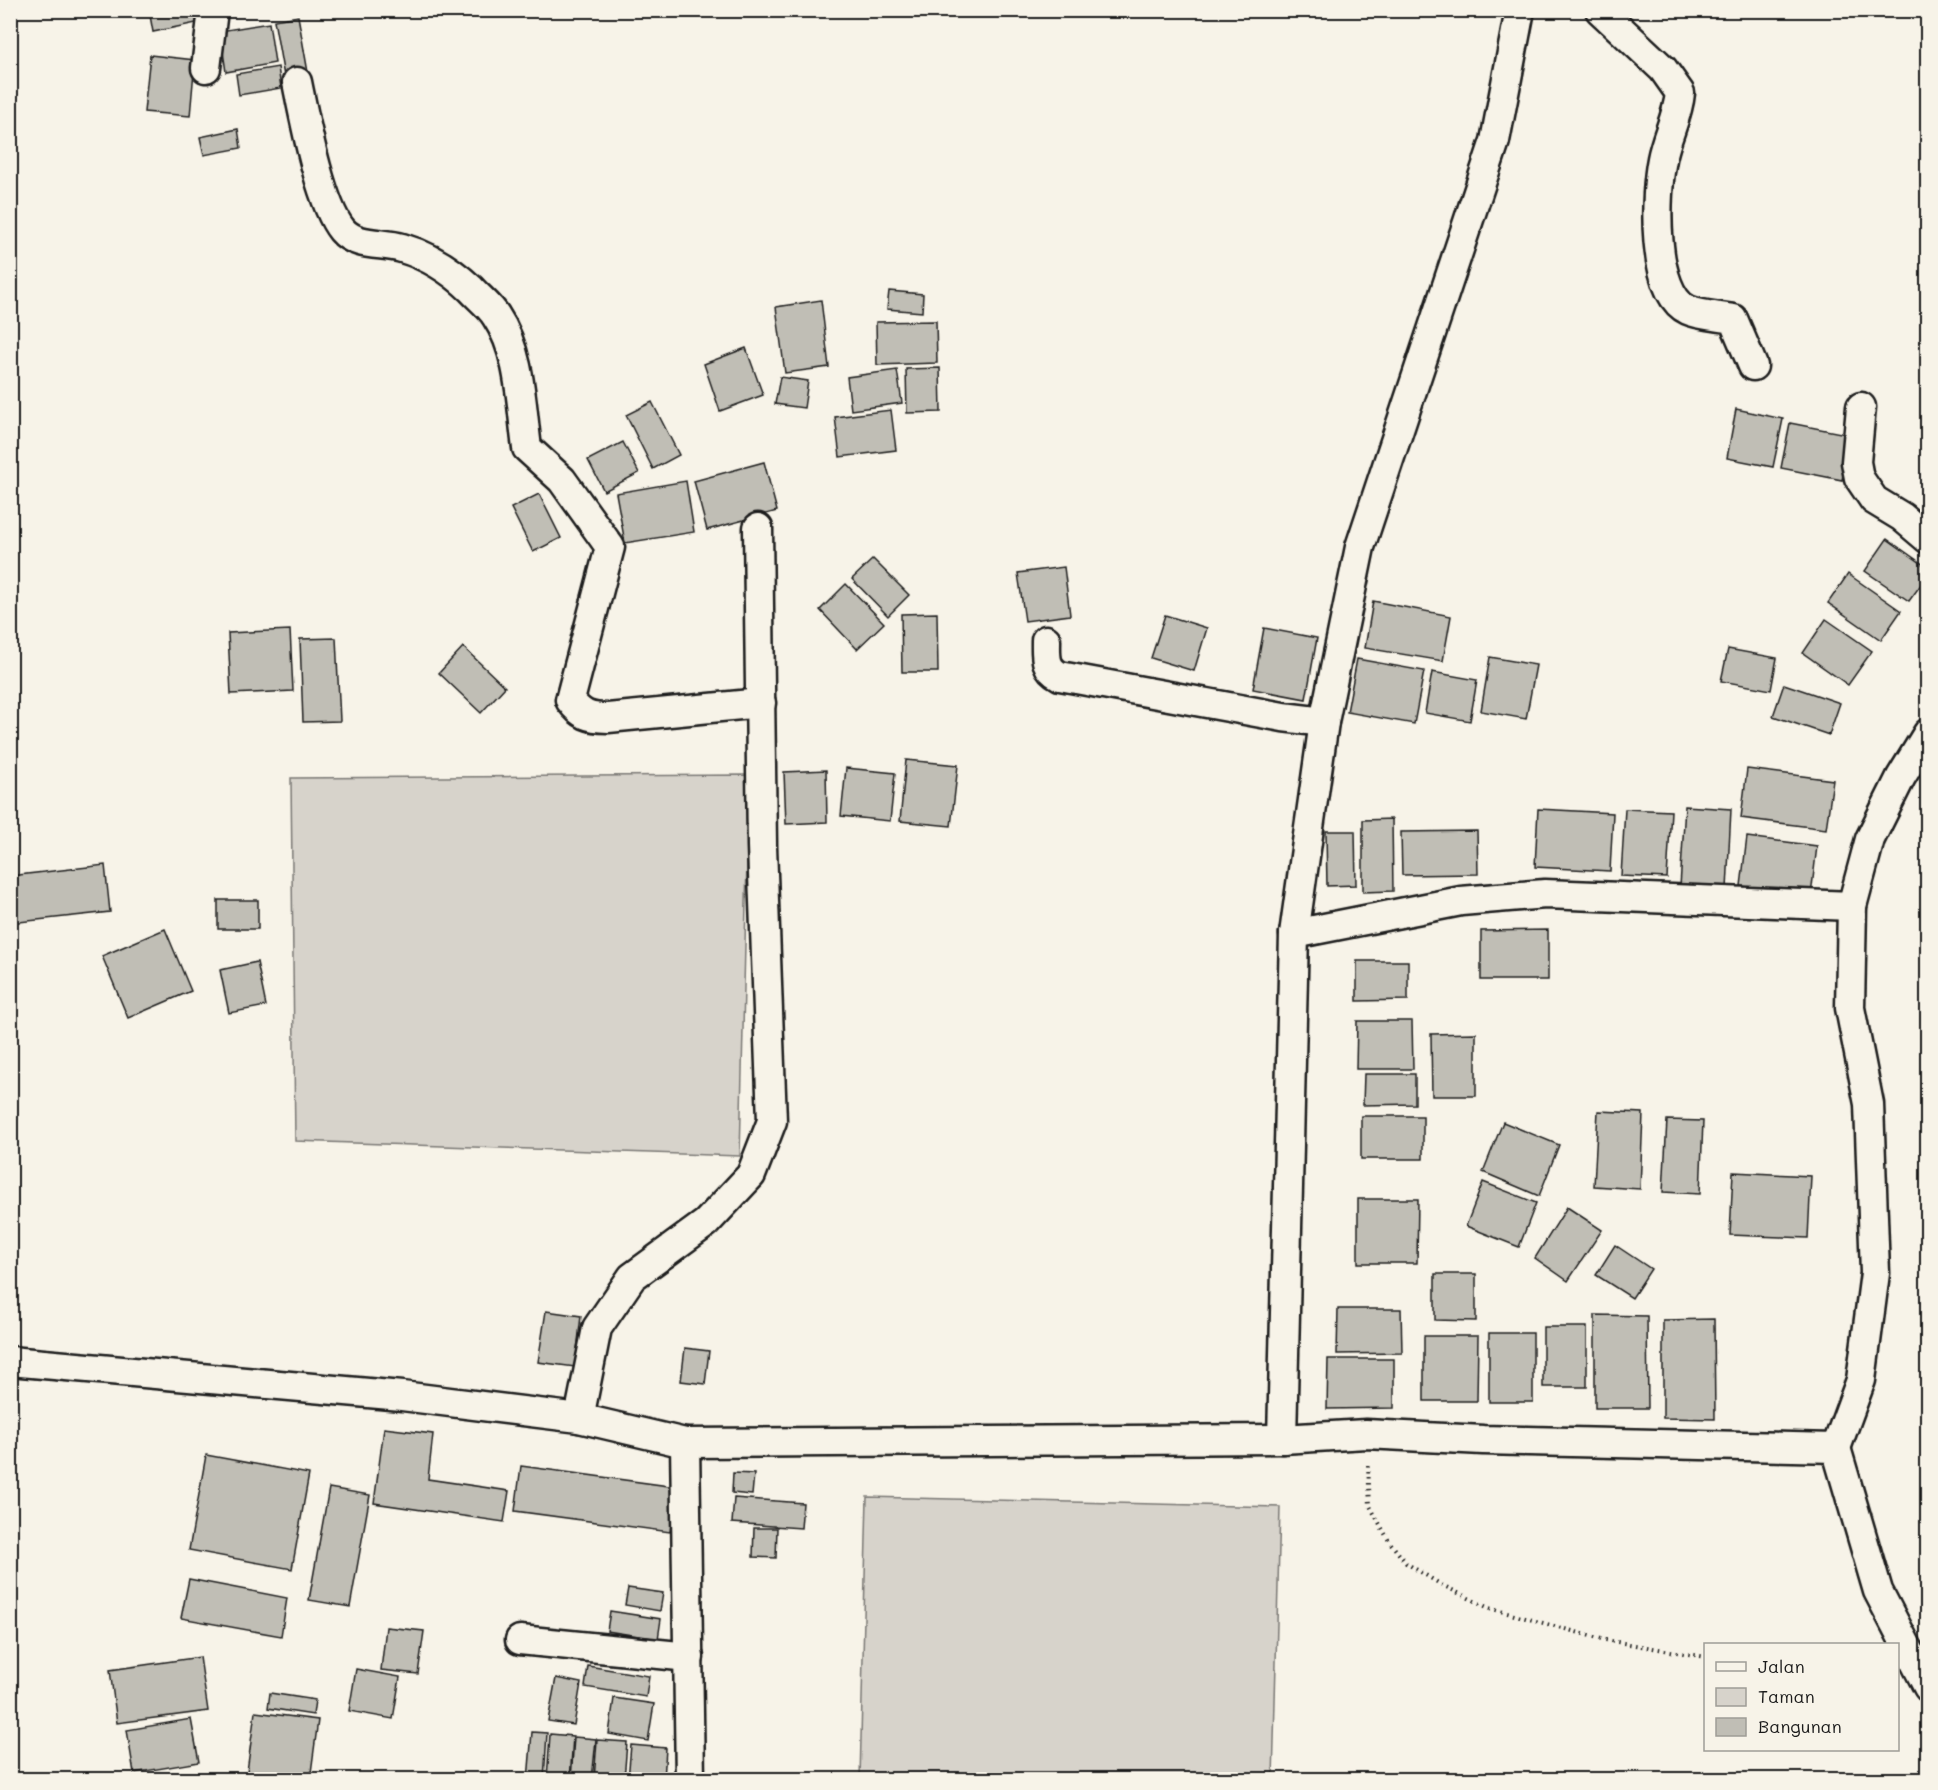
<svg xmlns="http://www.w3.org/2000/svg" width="1938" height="1790" font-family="Mali,sans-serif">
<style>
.green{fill:#d7d3cb;stroke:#7a7874;stroke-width:1.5}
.building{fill:#c0beb5;stroke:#1c1c1c;stroke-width:1.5}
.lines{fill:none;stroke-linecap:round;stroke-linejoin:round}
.minor-casing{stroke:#1c1c1c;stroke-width:33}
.path{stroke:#1c1c1c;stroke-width:4;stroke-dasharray:1.5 4.5;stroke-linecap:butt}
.minor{stroke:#f7f3e8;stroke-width:28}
</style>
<rect width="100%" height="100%" fill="#f7f3e8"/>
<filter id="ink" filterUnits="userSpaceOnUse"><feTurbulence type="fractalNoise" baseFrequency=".0167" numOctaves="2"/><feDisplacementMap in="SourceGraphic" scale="12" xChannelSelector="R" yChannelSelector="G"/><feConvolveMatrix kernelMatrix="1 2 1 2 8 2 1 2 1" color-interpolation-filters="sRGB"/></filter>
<g filter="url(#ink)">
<g class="green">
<path d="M749,775L740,1156L295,1141L291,778Z"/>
<path d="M867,1497L1280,1507L1273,1779H860Z"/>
</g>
<g class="building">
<path d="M149,10H199L201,22L153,32Z"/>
<path d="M298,16L309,78L285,82L274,20Z"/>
<path d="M269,23L275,63L226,72L220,31Z"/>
<path d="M150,55L195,60L190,116L144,112Z"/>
<path d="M278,67L281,88L239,95L236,74Z"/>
<path d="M238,129L241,148L204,155L200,137Z"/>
<path d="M889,291L923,294L922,312L887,309Z"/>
<path d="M821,300L829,367L785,373L776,307Z"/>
<path d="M936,321L937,363L877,365L876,322Z"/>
<path d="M746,348L763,395L720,411L704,364Z"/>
<path d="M940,368L941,412L907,413L906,369Z"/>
<path d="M897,370L902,403L851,410L847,377Z"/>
<path d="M780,377L808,381L804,408L775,404Z"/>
<path d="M652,402L679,455L653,469L626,415Z"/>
<path d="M1736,409L1783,419L1773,467L1727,458Z"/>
<path d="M891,410L896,450L840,457L835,417Z"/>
<path d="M1790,423L1851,435L1842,480L1781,468Z"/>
<path d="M623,442L639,473L604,491L588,460Z"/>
<path d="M764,462L777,511L707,530L694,481Z"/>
<path d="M686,481L694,532L625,543L616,493Z"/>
<path d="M539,494L561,538L533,552L511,508Z"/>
<path d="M1887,539L1928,568V575L1909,601L1865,571Z"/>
<path d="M873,559L909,595L888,616L852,579Z"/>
<path d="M1064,567L1070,615L1025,621L1018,573Z"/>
<path d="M1848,574L1901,611L1881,640L1828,603Z"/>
<path d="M846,584L884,623L857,649L820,610Z"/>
<path d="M1373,601L1451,616L1443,661L1365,648Z"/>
<path d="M937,613L938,672H902L901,614Z"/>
<path d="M1165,615L1207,628L1194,671L1151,658Z"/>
<path d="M1826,619L1872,651L1848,685L1803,653Z"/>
<path d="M1264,628L1317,638L1306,699L1253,689Z"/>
<path d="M290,630L293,691L231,694L228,633Z"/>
<path d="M336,638L340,721L303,722L300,639Z"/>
<path d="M463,647L505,687L481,713L439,673Z"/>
<path d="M1728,649L1777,658L1771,690L1721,681Z"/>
<path d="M1490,657L1536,665L1526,719L1481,711Z"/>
<path d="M1357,659L1424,671L1414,724L1347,712Z"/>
<path d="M1432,672L1477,680L1470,721L1425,713Z"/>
<path d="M1784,684L1840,703L1829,735L1773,716Z"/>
<path d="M906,760L958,765L951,826L900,821Z"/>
<path d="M846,768L895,773L890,821L841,816Z"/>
<path d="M1747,769L1833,780L1826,829L1741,818Z"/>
<path d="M826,770L827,822L786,824L784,772Z"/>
<path d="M1685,806L1731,809L1727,889L1680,887Z"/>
<path d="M1538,809L1613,813L1610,871L1535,867Z"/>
<path d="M1625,809L1671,811L1667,878L1621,876Z"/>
<path d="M1392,819L1393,891L1363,892V820Z"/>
<path d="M1326,831H1355L1356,885L1327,886Z"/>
<path d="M1477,831L1478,874L1402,875L1401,832Z"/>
<path d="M1747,837L1817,846L1811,895L1741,886Z"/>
<path d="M105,865L110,912L10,923V876Z"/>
<rect x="218" y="900" width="40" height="29"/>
<path d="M165,929L191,991L128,1018L102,956Z"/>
<path d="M1548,930V980H1481V931Z"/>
<path d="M1357,961H1408V1000L1357,1001Z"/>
<path d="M257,962L266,1006L229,1013L220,970Z"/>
<path d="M1357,1021H1412L1413,1069H1356Z"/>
<path d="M1476,1033V1096H1432L1431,1034Z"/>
<path d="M1364,1074H1415V1104L1363,1105Z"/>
<path d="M1598,1111L1643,1113L1640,1189L1594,1186Z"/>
<rect x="1361" y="1116" width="62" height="43"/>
<path d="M1667,1120L1703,1121L1700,1194L1663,1192Z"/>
<path d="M1503,1122L1559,1145L1539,1196L1483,1172Z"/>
<path d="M1733,1172L1811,1176L1808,1238L1730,1235Z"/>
<path d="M1483,1182L1536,1203L1519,1247L1466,1226Z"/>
<path d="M1358,1199H1418L1417,1263H1358Z"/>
<path d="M1567,1207L1602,1230L1568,1281L1535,1258Z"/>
<path d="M1615,1245L1651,1269L1632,1298L1596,1275Z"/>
<path d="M1435,1274H1476V1321L1435,1320Z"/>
<path d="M1338,1309H1401L1402,1353L1337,1354Z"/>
<path d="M546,1311L581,1316L575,1367L538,1362Z"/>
<path d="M1595,1315L1647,1316L1648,1408H1595Z"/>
<path d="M1714,1319L1715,1419L1663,1418V1320Z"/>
<rect x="1543" y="1327" width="44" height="60"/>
<rect x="1489" y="1333" width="44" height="69"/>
<path d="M1424,1336H1478L1477,1401H1424Z"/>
<path d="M685,1348L709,1351L705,1384L681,1381Z"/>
<path d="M1328,1359H1394V1408L1327,1409Z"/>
<path d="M10,1391L17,1392L10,1450Z"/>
<path d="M384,1428L433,1434L428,1479L509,1491L504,1522L374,1503Z"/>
<path d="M206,1455L309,1474L292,1569L189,1550Z"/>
<path d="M521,1466L676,1487L670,1532L515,1511Z"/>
<path d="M733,1473L754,1474L752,1495L732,1493Z"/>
<path d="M329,1488L370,1495L350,1607L309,1600Z"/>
<path d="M734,1498L803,1503L801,1528L732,1523Z"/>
<path d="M754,1528H777L776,1558L753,1557Z"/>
<path d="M189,1579L287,1598L281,1636L181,1618Z"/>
<path d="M628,1588L663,1593L660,1611L625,1605Z"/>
<path d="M610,1611L661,1619L658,1639L607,1631Z"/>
<path d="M386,1627L424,1631L418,1674L381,1670Z"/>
<path d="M200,1657L208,1711L117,1723L110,1670Z"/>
<path d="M588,1666L649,1676L646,1697L585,1687Z"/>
<path d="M356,1669L400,1677L393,1719L349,1711Z"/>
<path d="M556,1678L581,1683L574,1725L548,1721Z"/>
<path d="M270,1693L315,1700L313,1715L268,1708Z"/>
<path d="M614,1698L654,1704L648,1741L609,1734Z"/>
<path d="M255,1712L318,1720L310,1780L246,1779Z"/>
<path d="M191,1719L199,1762L134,1773L127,1730Z"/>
<path d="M532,1732L547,1733L544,1780H528Z"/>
<path d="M550,1734L573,1736L570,1780H547Z"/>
<path d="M574,1737L596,1739L592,1780H571Z"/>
<path d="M597,1740L627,1742L624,1780H594Z"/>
<path d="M631,1745L666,1748L664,1780H628Z"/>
<path d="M184,1774V1780H140Z"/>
</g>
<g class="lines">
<defs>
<g id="minor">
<path d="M1600,10L1663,69L1680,93C1678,116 1666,137 1662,159C1655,194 1651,293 1688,310C1701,316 1720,316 1733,319L1753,366"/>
<path d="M206,68L213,10"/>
<path d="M297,82C304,116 320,204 342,230C356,247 382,242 402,248C429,256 450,269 471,289C479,298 490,306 496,316C521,353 521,405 527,448L562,480L610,547L570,700C581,715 589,718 608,718L761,703"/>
<path d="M1861,407L1856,462L1859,478L1874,500L1902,517L1928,539"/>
<path d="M1046,640C1046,656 1044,668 1060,676L1283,717L1324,722"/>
<path d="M1294,934L1461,901L1545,894L1852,906"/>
<path d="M10,1361L402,1396L579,1418L685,1443L1282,1439L1366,1434L1483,1440L1836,1448L1861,1380L1875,1273L1869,1104L1850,1008L1852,906L1870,839L1901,777L1928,733"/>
<path d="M579,1418L597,1328L632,1277L706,1223L751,1175L772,1121L762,846L758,528"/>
<path d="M1282,1439L1294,934L1324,722L1360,547L1495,141L1520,10"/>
<path d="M685,1443L690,1780"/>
<path d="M1836,1448L1878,1591L1928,1687"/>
<path d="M520,1640L689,1657"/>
</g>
</defs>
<use href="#minor" class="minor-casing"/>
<path class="path" d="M1368,1465L1370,1506L1389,1541L1406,1563L1440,1584L1489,1608L1605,1640L1706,1657"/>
<use href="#minor" class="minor"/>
</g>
</g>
<rect width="1938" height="1790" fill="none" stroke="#f7f3e8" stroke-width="36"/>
<rect x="18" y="18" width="1902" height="1754" fill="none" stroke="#1c1c1c" stroke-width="2" filter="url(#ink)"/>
<rect x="1704" y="1643" width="195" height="108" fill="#f7f3e8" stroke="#9f9d96" stroke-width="1.5"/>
<rect x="1716" y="1662" width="30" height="9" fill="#f7f3e8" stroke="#9f9d96" stroke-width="1.5"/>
<text x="1758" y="1673" font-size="18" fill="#1c1c1c">Jalan</text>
<rect x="1716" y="1688" width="30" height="18" fill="#d7d3cb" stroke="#9f9d96" stroke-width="1.5"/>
<text x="1758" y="1703" font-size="18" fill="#1c1c1c">Taman</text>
<rect x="1716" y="1718" width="30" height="18" fill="#c0beb5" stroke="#9f9d96" stroke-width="1.5"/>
<text x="1758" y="1733" font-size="18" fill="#1c1c1c">Bangunan</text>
</svg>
